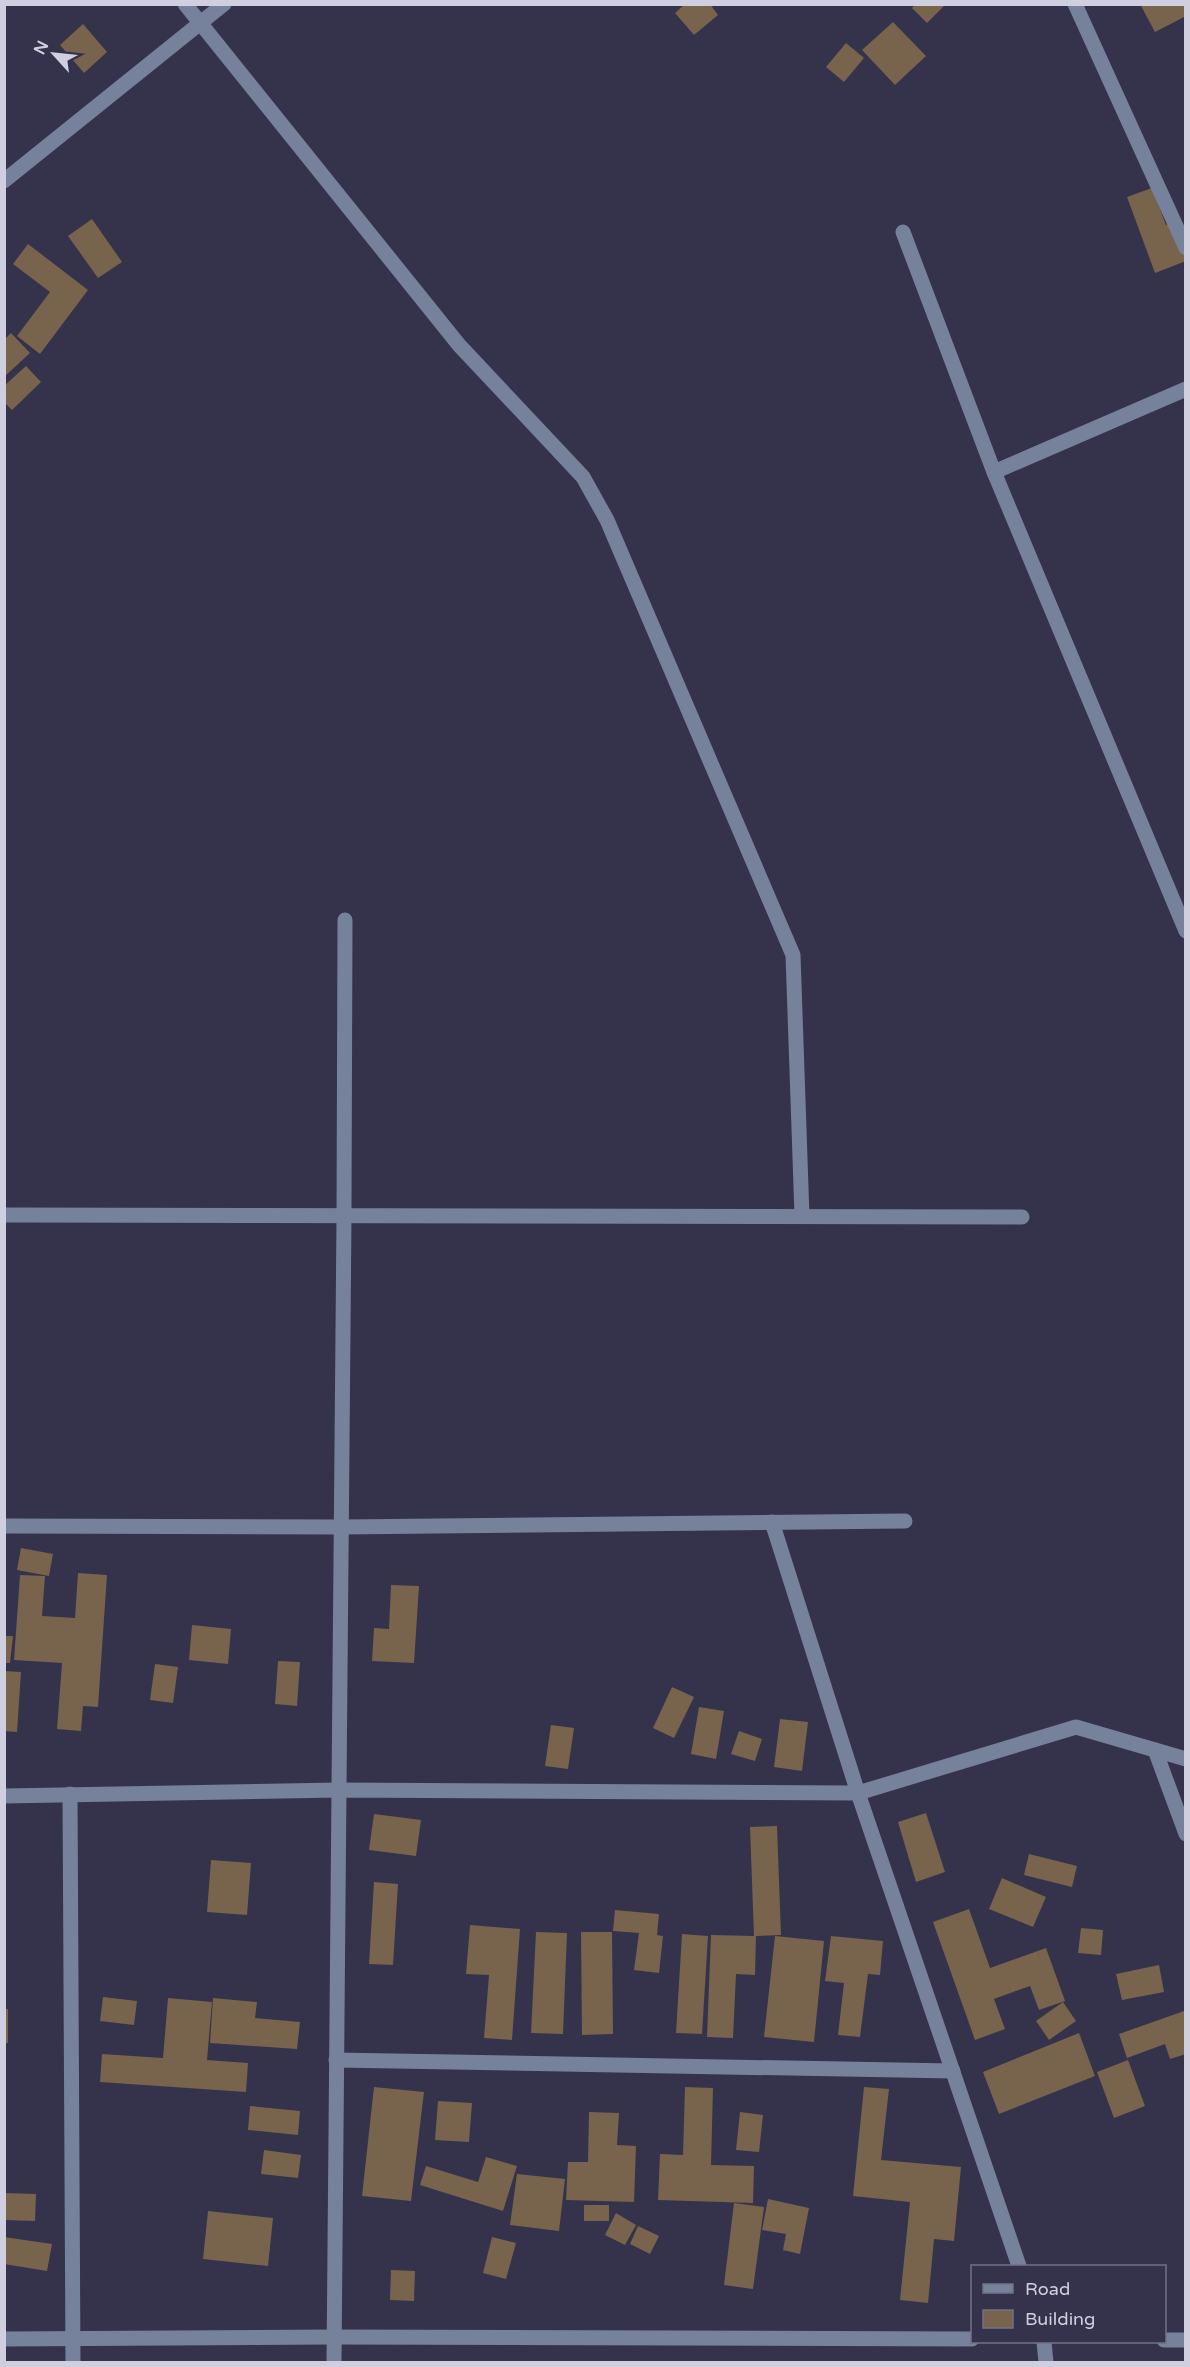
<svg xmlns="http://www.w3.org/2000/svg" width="1190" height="2367" font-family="'Varela Round',sans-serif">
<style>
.building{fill:#78634c}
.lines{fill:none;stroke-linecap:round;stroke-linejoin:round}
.minor{stroke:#76819b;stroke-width:15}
</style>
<rect width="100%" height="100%" fill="#35324b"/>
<g class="building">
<path d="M685,4H710L718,15L694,35L675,13Z"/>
<path d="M916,4H946L927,23L912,8Z"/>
<path d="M1140,4H1186V16L1155,32Z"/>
<path d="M893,22L926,56L895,85L862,50Z"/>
<path d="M83,24L107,52L84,73L60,45Z"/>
<path d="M846,43L864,58L844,82L826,67Z"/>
<path d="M1152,188L1166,225L1179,220L1186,238V261L1155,273L1127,197Z"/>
<path d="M92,219L122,262L98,278L68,236Z"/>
<path d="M28,244L88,290L40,354L17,336L50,292L13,264Z"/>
<path d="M11,333L30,353L4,377V340Z"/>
<path d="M26,366L41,382L12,410L4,402V386Z"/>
<path d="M21,1548L53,1554L49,1576L17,1570Z"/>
<path d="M78,1573L107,1575L98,1707L83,1706L81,1731L57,1729L62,1663L14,1660L20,1575L45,1576L42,1616L75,1618Z"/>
<path d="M391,1585L419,1586L414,1663L372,1661L374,1628L389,1629Z"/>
<path d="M192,1625L231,1629L228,1664L189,1660Z"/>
<path d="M4,1636H13L10,1663H4Z"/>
<path d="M278,1661L300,1662L297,1706L275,1704Z"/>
<path d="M155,1664L178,1667L173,1703L150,1700Z"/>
<path d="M4,1671L21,1672L17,1732L4,1731Z"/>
<path d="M672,1687L694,1697L674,1738L653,1728Z"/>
<path d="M699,1707L724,1711L716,1759L691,1754Z"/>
<path d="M780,1719L808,1722L802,1771L774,1767Z"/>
<path d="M551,1725L574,1728L568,1769L545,1766Z"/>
<path d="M739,1731L762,1739L755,1761L731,1754Z"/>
<path d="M926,1813L945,1872L916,1882L898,1822Z"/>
<path d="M374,1814L421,1820L416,1856L369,1850Z"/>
<path d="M777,1826L781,1935L756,1936L755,1975L736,1974L733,2038L707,2037L711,1935L754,1936L750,1827Z"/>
<path d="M1029,1854L1077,1866L1072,1887L1024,1875Z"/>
<path d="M211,1860L251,1863L247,1915L207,1912Z"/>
<path d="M1002,1878L1046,1897L1033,1927L989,1909Z"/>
<path d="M374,1882L398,1884L393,1965L369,1964Z"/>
<path d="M969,1909L990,1968L1046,1948L1065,2001L1039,2010L1030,1986L994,1999L1005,2029L975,2040L933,1922Z"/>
<path d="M615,1910L659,1914L657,1935L663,1936L659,1973L634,1970L639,1933L613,1931Z"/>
<path d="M470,1925L520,1929L512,2040L484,2038L489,1975L466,1974Z"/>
<path d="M1081,1928L1103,1930L1101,1955L1078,1953Z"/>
<path d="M536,1932L567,1933L563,2034L531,2033Z"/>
<path d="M581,1932H612L613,2034L582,2035Z"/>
<path d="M682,1934L708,1936L702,2034L676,2033Z"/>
<path d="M775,1936L824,1941L814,2042L764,2037Z"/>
<path d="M831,1936L883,1941L880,1975L868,1974L860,2037L838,2035L844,1983L825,1981Z"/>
<path d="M1159,1965L1164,1992L1122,2000L1116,1974Z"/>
<path d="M103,1997L137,2001L134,2025L100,2021Z"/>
<path d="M168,1998L212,2002L207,2060L248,2063L246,2092L100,2082L102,2054L163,2058Z"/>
<path d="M213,1998L257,2002L255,2018L300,2022L297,2049L210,2043Z"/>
<path d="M1063,2002L1076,2021L1049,2040L1036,2021Z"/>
<rect x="4" y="2009" width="4" height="34"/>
<path d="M1184,2011L1186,2054L1170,2059L1165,2044L1127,2058L1119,2034Z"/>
<path d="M1079,2033L1095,2076L999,2114L983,2072Z"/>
<path d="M1128,2060L1145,2106L1114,2118L1097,2072Z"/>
<path d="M374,2087L424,2092L411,2201L362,2196Z"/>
<path d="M685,2087L713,2088L711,2165L754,2166L753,2203L658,2200L660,2154L683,2155Z"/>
<path d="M864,2087L889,2089L881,2160L961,2167L954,2241L934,2239L928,2303L900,2300L910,2202L853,2196Z"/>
<path d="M438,2101L472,2103L469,2142L435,2140Z"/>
<path d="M250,2106L300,2111L298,2135L248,2130Z"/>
<path d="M589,2112L619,2113L617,2145L636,2146L634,2202L566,2200L568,2162H588Z"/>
<path d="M740,2112L763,2115L759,2152L736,2150Z"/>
<path d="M264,2150L301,2155L298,2178L261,2174Z"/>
<path d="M486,2157L517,2166L503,2211L420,2185L426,2166L478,2182Z"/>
<path d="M517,2174L565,2179L559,2231L510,2225Z"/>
<path d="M4,2193L36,2194L35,2221L4,2220Z"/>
<path d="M768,2199L809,2208L800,2254L783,2250L786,2234L762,2230Z"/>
<path d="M734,2203L764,2207L753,2289L724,2285Z"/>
<rect x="584" y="2205" width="25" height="16"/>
<path d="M208,2211L273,2218L268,2266L203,2259Z"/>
<path d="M616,2213L636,2225L625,2245L605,2235Z"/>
<path d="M638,2226L659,2236L650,2254L630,2244Z"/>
<path d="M4,2237L52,2244L47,2271L4,2264Z"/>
<path d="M492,2237L516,2243L506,2279L483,2273Z"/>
<path d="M391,2270L415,2271L414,2301L390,2300Z"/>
</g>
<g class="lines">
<g class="minor">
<path d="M185,4L459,345L583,477L607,520L793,955L802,1216"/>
<path d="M1075,4L1186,248"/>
<path d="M4,181L224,4"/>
<path d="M903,232L994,472L1186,931"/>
<path d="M994,472L1186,389"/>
<path d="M4,1215L1022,1217"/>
<path d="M772,1522L858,1793L1019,2266"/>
<path d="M4,1526L341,1527L905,1521"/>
<path d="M1155,1750L1186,1834"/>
<path d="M70,1794L73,2362"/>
<path d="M4,1796L339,1790L858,1793L1076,1727L1186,1759"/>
<path d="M336,2060L953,2071"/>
<path d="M4,2339L333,2337L972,2339"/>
<path d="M1164,2340H1186"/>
<path d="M1044,2342L1046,2362"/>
<path d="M334,2362L344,1216L345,920"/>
</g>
</g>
<rect width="1190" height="2367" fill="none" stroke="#d0cfdf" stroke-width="12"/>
<rect x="971" y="2265" width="195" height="78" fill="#35324b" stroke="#737186" stroke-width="1.5"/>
<rect x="983" y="2284" width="30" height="9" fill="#76819b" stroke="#737186" stroke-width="1.5"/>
<text x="1025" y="2295" font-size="18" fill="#d0cfdf">Road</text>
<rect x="983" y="2310" width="30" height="18" fill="#78634c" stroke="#737186" stroke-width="1.5"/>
<text x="1025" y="2325" font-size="18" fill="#d0cfdf">Building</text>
<g transform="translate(54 54) rotate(297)" stroke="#35324b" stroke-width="4.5" paint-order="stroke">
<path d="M0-4.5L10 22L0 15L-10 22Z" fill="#d0cfdf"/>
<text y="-9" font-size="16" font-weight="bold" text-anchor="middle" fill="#d0cfdf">N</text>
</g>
</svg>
